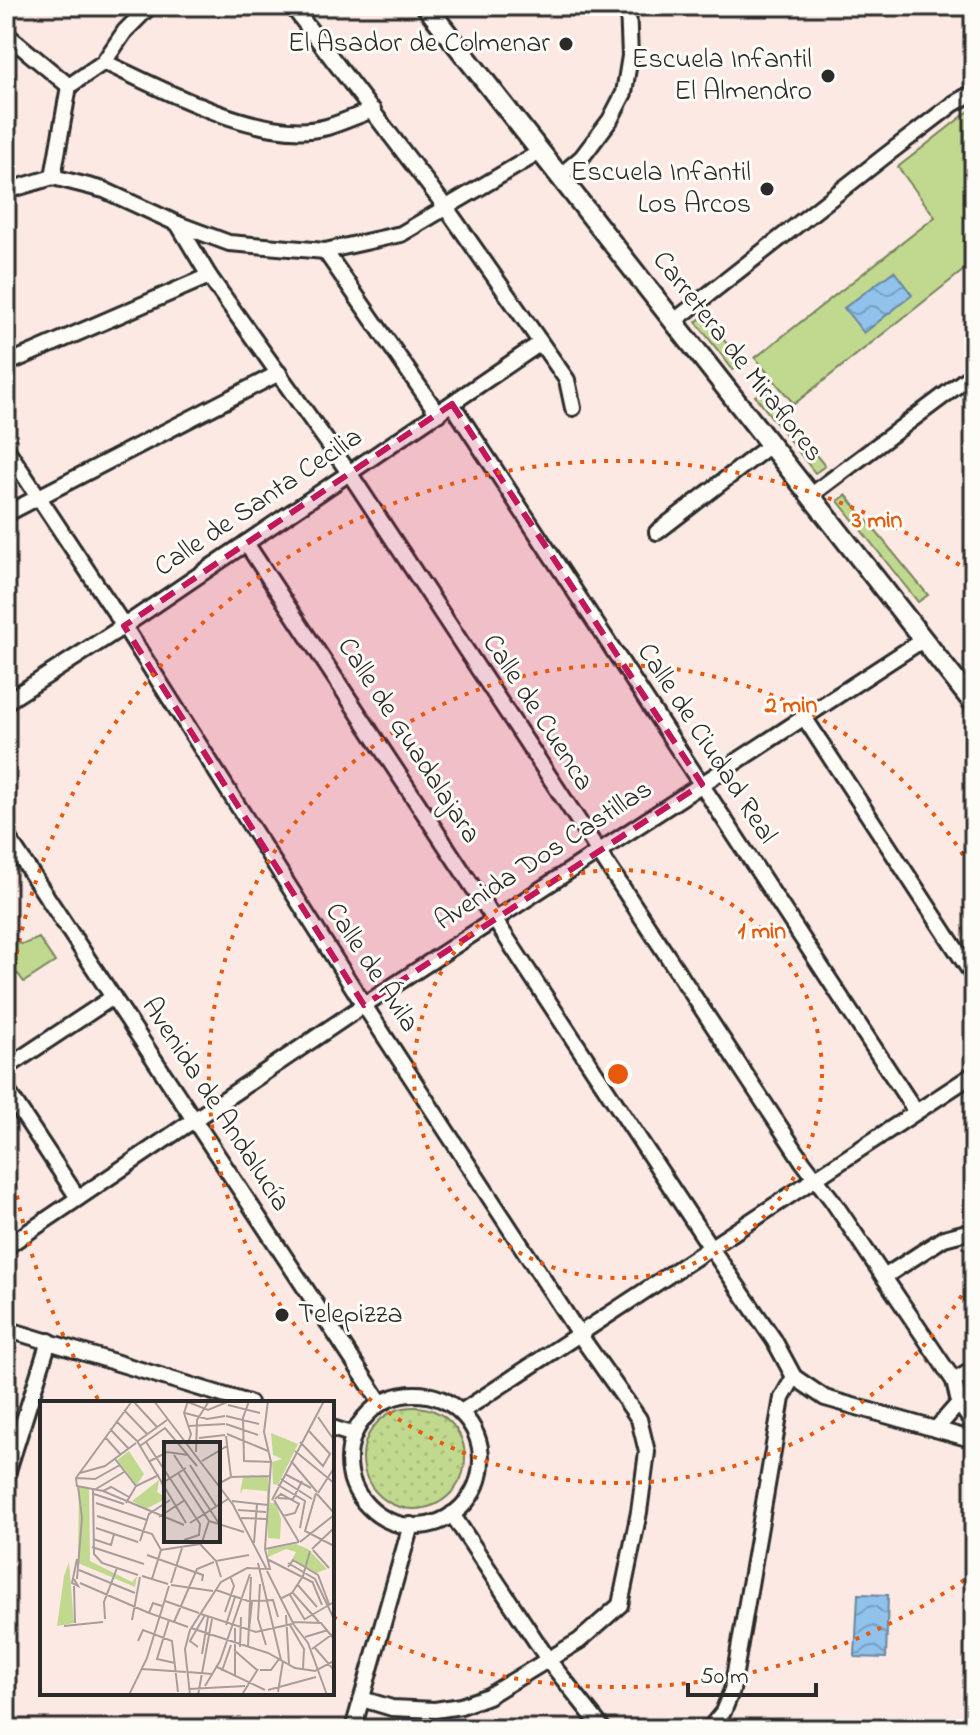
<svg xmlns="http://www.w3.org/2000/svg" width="980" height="1735" font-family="'Indie Flower',sans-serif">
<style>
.grass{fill:url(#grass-dots);stroke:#76825d;stroke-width:2}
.park{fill:#c1d98f;stroke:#76825d;stroke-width:2}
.water{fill:url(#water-waves);stroke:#68869f;stroke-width:2}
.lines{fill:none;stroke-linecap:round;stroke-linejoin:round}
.minor-casing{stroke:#2b2b2b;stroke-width:20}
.secondary-casing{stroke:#2b2b2b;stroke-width:24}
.minor{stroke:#fdfcf7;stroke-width:14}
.secondary{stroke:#fdfcf7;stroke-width:18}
.marked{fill:#c2185b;fill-opacity:0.2;stroke:#c2185b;stroke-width:6;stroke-dasharray:16 10;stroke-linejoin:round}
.ring{fill:none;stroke:#e8590c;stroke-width:4;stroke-dasharray:4 8}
.poi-dot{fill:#2b2b2b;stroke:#fdfcf7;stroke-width:3}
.labels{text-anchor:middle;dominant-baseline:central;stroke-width:6;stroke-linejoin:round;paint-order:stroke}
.poi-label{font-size:28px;fill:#2b2b2b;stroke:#fdfcf7;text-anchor:end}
.street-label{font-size:28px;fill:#2b2b2b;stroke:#fdfcf7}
.inset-road{fill:none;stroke:#a89d99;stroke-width:2}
.view{fill:#2b2b2b;fill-opacity:0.15;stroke:#2b2b2b;stroke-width:4}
.inset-edge{fill:none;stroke:#2b2b2b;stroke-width:4}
.centre{fill:#e8590c;stroke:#fdfcf7;stroke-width:4}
.ring-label{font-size:24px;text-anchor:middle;font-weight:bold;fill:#e8590c;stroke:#fdfcf7;stroke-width:6;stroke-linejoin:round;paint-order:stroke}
</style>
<defs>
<pattern id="grass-dots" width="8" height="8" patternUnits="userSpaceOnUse" patternTransform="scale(2)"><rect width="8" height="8" fill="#c1d98f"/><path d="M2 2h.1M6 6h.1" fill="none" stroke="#a6ba7c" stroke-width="1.8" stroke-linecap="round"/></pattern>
<pattern id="water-waves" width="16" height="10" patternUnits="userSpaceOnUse" patternTransform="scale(2)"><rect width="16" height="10" fill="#90c2ec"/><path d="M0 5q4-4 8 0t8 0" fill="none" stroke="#769ebf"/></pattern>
</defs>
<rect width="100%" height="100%" fill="#fce9e3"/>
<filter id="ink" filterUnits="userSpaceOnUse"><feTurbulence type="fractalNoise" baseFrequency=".0125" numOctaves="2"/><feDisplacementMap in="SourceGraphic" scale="16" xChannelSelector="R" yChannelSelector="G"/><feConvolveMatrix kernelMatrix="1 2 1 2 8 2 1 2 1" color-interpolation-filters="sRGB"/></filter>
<g filter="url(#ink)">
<circle class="grass" cx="414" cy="1458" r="51"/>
<g class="park">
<path d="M974,107V262L794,404L755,358L935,217L898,167Z"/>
<path d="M705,315L742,364L733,370L696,322Z"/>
<path d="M764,390L825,466L815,473L755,396Z"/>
<path d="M846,495L928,595L918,602L838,501Z"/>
<path d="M39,938L55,962L24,982L18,974L14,976L10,970L6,972V942L24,944Z"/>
</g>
<g class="water">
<path d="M894,271L912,295L864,333L844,308Z"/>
<path d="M858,1594L888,1595L886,1658L855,1657Z"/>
</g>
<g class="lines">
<defs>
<g id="minor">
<path d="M292,6L447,209L567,380L573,408"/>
<path d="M6,34L69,86"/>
<path d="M104,62C162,89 263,145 327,127C342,123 358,115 373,110"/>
<path d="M560,176L582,157L610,120L624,93L630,56L628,6"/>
<path d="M53,177L69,86L104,62L125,31L150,6"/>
<path d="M6,191L53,177L104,190L178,224L229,243L325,251L401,234L540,152"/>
<path d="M178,224L209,276L350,474L803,1162L832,1200L954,1381L959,1403L974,1425"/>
<path d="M325,251L438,414"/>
<path d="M673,322L885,156L953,104L974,92"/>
<path d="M6,364L209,276"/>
<path d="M452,404L916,1112"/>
<path d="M6,448L124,626L364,1005L579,1334L639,1419L647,1452L639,1512L620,1605L579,1641L488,1696L461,1706L435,1710L392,1708L362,1699"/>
<path d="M810,496L974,373"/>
<path d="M6,514L279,373"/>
<path d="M657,532L770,445"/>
<path d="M246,543L711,1248L774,1340L794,1377L825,1398L974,1440"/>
<path d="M6,702L124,626L539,344"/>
<path d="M804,717L974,977"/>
<path d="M6,835L381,1403"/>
<path d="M6,1068L113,997"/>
<path d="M6,1089L78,1198"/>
<path d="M6,1247L364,1005L924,639"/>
<path d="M884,1277L944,1238L963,1233"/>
<path d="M6,1329L249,1403"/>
<path d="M954,1381L974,1369"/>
<circle cx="415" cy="1460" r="66"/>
<path d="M461,1412L974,1074"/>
<path d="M332,1428L354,1435"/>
<path d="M936,1429L959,1403"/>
<path d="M6,1477L49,1341"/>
<path d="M452,1514L549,1661L603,1729"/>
<path d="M353,1729L411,1525"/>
<path d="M709,1729L723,1712L732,1690L782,1398L794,1377"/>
</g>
<path id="secondary" d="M426,6L974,704"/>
</defs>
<use href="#minor" class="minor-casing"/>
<use href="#secondary" class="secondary-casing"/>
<use href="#minor" class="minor"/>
<use href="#secondary" class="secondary"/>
</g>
</g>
<path class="marked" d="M452,404L702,784L364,1005L124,626Z"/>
<g class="ring">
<circle cx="618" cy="1074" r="204"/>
<path d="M974 1275A409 409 0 1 1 974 873"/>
<path d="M974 1573A613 613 0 0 1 335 1618M98 1399A613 613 0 0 1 6 1111M6 1037A613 613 0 0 1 974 575"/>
</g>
<g class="poi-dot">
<circle cx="566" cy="44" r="8"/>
<circle cx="828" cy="76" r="8"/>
<circle cx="767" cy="189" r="8"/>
<circle cx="282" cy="1315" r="8"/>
</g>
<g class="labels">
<g class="poi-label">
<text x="550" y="44">El Asador de Colmenar</text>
<text x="812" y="60">Escuela Infantil<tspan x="812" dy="32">El Almendro</tspan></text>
<text x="751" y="173">Escuela Infantil<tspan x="751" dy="32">Los Arcos</tspan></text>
<text x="298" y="1315" text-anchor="start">Telepizza</text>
</g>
<g class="street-label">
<text transform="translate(737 357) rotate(52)">Carretera de Miraflores</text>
<text transform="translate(259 503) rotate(-34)">Calle de Santa Cecilia</text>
<text transform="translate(537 713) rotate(57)">Calle de Cuenca</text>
<text transform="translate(408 741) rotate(57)">Calle de Guadalajara</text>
<text transform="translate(706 744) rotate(57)">Calle de Ciudad Real</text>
<text transform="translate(544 856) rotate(-33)">Avenida Dos Castillas</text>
<text transform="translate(371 968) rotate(57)">Calle de Ávila</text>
<text transform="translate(215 1105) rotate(57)">Avenida de Andalucía</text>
</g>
</g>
<g transform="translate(40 1401)">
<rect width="294" height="294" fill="#fce9e3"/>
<path d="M231,32L258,43L238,84L233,83L232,61L242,58L233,54ZM89,50L104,73L96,85L77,59ZM203,76H228L230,102H236L241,118L240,138L228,137L227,90L203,88L200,93ZM119,79L117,91L127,97L106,108L92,100ZM39,86L49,87L50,160L92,181L97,175L95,186L38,162ZM256,143L268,148L287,168L276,172L252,158L256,151L246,148L228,156V148ZM29,161L34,222L17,225L24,175Z" fill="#c1d98f"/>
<path class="inset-road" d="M93,0L117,26M114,0L194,105M148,0L144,12L151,33L148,42M209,0L203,17L204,60L231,61M148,1L168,9L187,1M188,4L220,12M84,9L107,33M145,12L167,18L185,15M186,15L219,23M278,16L294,39M76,20L97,40L146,122M186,23L218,34M149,25L185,23M70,28L89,48M187,33L228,50M186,35L191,76M65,36L81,54M159,37L185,34M98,40L127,19M106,41L160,123L159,134L144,139M260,41L283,65L290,53L268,29M100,45L125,27L157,65M255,50L294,82M156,51L157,19L169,0M134,54L180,124M75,58L96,85M110,60L127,51L148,54M162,60L187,45M251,60L277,91M150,64L176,105M40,72L65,65L96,42M138,72L169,120L161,144M245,73L271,87M36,77L55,78L80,64M241,78L272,98M180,82L191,76L230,75M121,83L146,67M238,84L265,100L260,127M37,85L63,90L144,124M37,86L36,77L92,0M53,87L54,153L62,162L98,174M56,88L84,71M63,90L71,86L89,96M276,92L265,130L294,145M278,92L294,67M54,93L84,103M277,93L294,112M238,97L253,98L262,80M235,98L241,93L259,103L255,112L243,115M232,99L284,0M234,99L259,141M192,100L228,104M56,102L107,119M86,102L96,85L119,74M192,102L227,169M198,109L226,111M57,115L112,133L121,149M119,116L145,99M201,117L226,118M169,120L204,131M150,122L188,98M56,127L98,141M53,138L71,144L74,133M100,140L109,113L130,99M260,141L294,114M214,142L217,103M160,143L176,160L181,176M52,146L104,163M225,148L259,141M272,148L294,127M273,149L289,167M107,154L163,174L162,180M227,158L272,181M176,160L209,154M218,162L241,259M248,162L275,178L294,218M248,166L253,159L278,174L289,203M39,169L95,192M227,170L254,224M102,175L128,183M34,178L38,185L32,182L37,158M37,178L42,117L38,85M112,178L121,149L160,143M272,180L282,204M40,182L109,212M131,182L142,147M220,183L218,218L226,244M257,183L277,206M131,184L173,190M34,185L35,222M176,189L208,200L233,199L238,216M252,191L279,221M250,194L265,219M240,198L252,192L263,175L270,150M125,200L159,212M122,205L113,202L109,212L148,226M185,211L194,185L190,175M161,213L216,231L252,223M246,214L249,263M65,218L64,201L77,167M265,218L294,201M92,219L100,176M129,219L117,258L135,262M134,221L157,168L174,161M253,221L281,222L294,238M186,224L195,196M250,224L264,248L263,268M254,224L268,242L287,294M24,225L63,221M151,227L228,252L255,267L275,270L294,260M195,227V276M209,229L212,201M265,236L288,229M98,240L103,229L132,240L138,291M158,246L150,240L165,214M200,246L201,216M208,246L211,176M275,247L294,269M272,248L294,232M194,249L217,269M162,253L168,216M177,266L225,289M102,268L146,271M220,269H231L239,258M182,270L191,244M148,271L172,273M165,285L180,260L210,173M149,288L205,285M228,289L276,276M238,291L243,260M203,292L218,268M89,294L107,257L129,185M150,294L145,248L150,229L181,181L207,167L230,168L225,148L231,61L224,31L228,0M158,294L172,218"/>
<path class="view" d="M124,41H180V141H124Z"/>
<rect width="294" height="294" class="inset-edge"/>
</g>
<circle cx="618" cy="1074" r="12" class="centre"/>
<g class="ring-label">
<text x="877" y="527">3 min</text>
<text x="791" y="712">2 min</text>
<text x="762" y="938">1 min</text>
</g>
<rect width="980" height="1735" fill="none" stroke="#fdfcf7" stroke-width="32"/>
<rect x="16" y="16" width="948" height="1703" fill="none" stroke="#2b2b2b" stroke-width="3" filter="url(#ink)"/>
<path d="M688 1683v12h128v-12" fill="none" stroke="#2b2b2b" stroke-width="4"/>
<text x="700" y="1683" font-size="24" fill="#2b2b2b" stroke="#fdfcf7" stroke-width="6" paint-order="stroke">50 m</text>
</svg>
